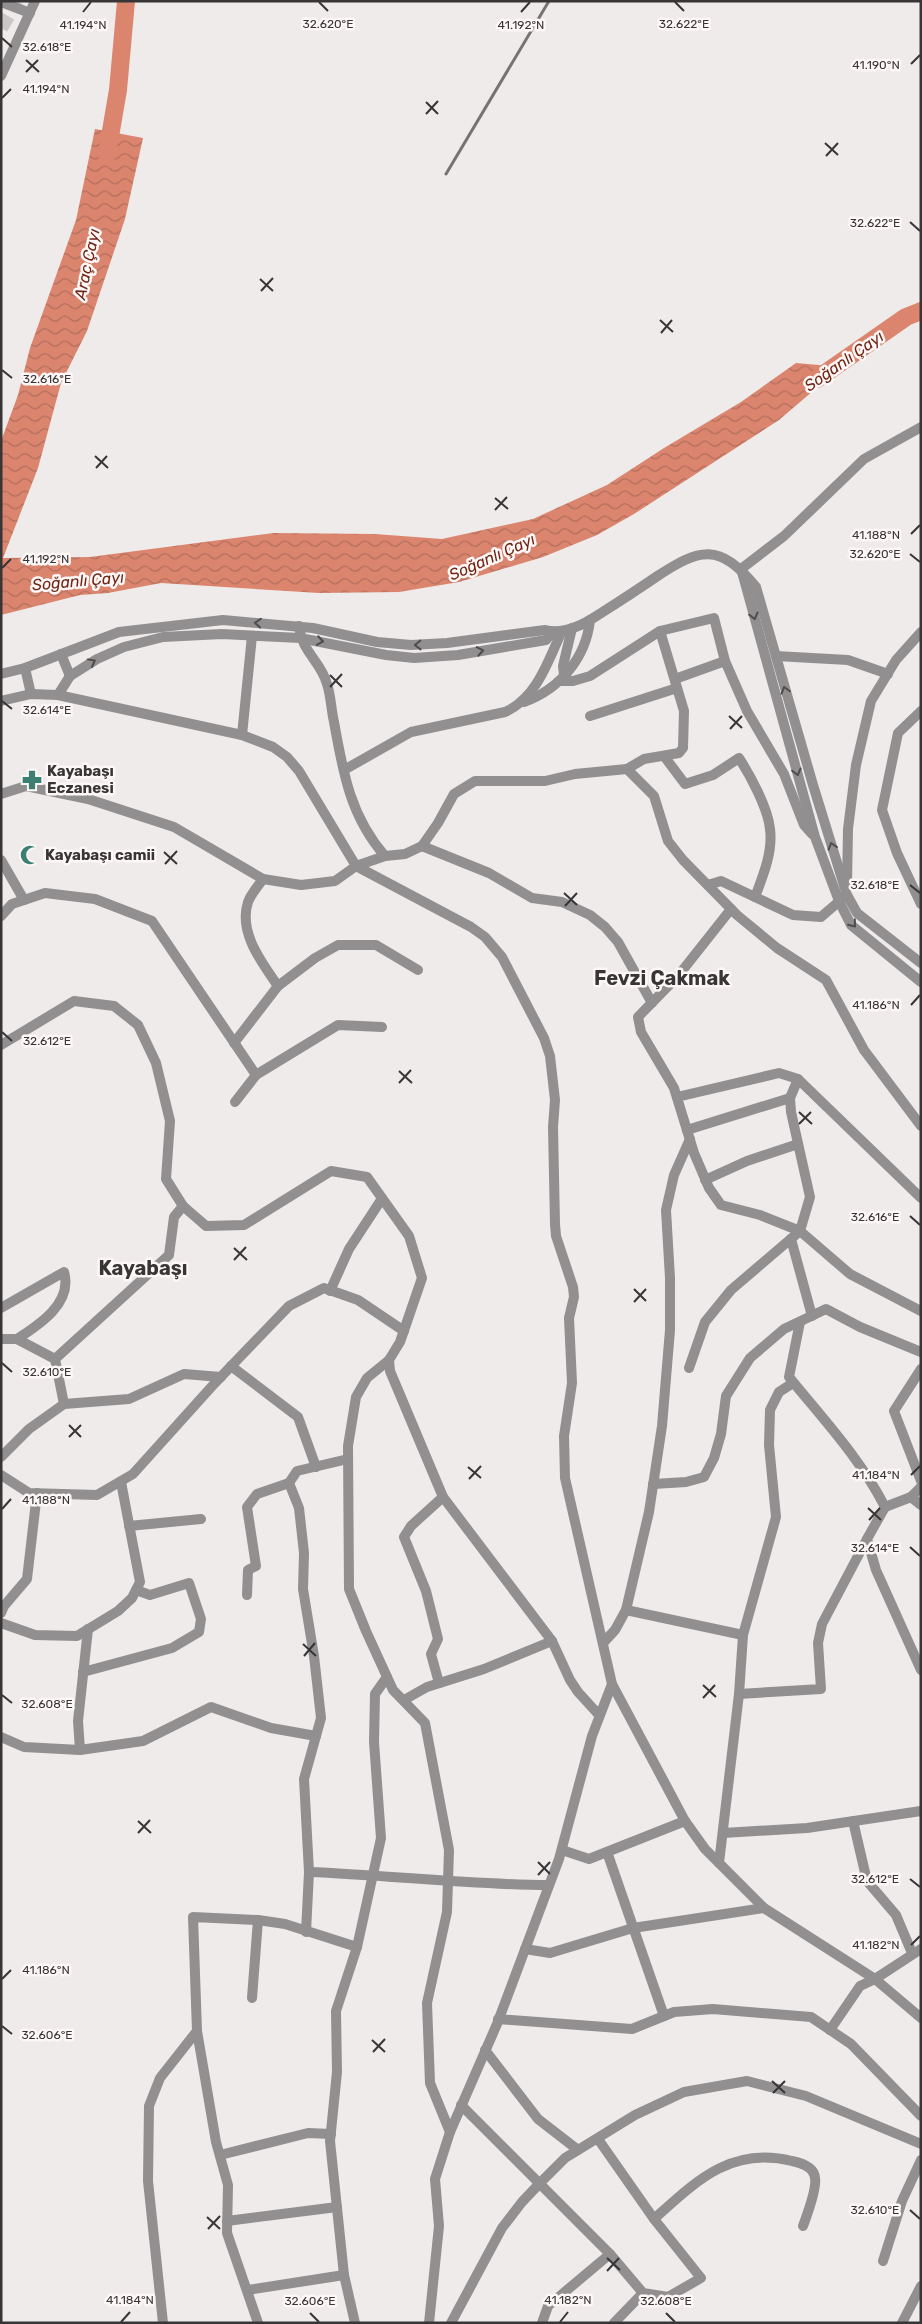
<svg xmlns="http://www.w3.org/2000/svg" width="922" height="2324" font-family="Rubik,sans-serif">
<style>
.water{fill:url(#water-waves)}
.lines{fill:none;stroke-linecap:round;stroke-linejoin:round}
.river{stroke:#db856f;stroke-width:18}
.highway-tunnel{stroke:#cac7c6;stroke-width:14;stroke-dasharray:14 7;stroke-linecap:butt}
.minor{stroke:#918f8f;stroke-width:10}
.rail{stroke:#767373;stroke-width:3}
.oneway{stroke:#4e4c4c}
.ticks{fill:none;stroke:#373535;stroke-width:2}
.labels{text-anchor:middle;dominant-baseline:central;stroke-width:5;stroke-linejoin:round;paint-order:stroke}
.poi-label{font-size:15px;font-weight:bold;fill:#373535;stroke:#fdf8f7;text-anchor:start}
.water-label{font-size:16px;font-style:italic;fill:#732513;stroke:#fdf8f7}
.district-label{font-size:20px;font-weight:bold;fill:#373535;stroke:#fdf8f7}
.ticks-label{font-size:12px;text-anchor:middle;fill:#373535;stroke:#fdf8f7;stroke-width:5;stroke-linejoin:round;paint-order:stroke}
</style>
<defs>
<pattern id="water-waves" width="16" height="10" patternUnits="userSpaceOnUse" patternTransform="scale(1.25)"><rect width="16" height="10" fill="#db856f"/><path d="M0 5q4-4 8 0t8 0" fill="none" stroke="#b26e5c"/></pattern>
</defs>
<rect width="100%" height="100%" fill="#efebea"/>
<path class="water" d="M95,129L143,138L125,219L87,331L61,383L38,468L3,558L90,557L274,533L375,534L442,539L533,519L607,485L664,448L741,402L796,363L841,367L779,420L634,514L597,535L543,557L459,582L399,592L319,593L161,583L108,593L80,595L1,615V441L18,395L30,348L76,220Z"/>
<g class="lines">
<g class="river">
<path d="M107,154L118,90L126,1"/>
<path d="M817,379L906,317L921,311"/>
</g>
<path class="highway-tunnel" d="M1,28L17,1"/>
<g class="minor">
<path d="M1,2L30,13"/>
<path d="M1,76L35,1"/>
<path d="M741,569L784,536L864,459L921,427"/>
<path d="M742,572L815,837L839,901L851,925L921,982"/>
<path d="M299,626C302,653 321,661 327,684C331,696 331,709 334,722C343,772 350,816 385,856L405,854L422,846L438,823L454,794L475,781H545L575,774L627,769L654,796L668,841L683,860L737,915L777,948L826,980L864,1050L921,1126"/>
<path d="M61,654L70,676"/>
<path d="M776,656L848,660L888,674"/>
<path d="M25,668L31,694"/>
<path d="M1,674L25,668L119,632L223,620L313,628L377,642L411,645L447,643L545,630C563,635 583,625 598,615C617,603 637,590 656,577C700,548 719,542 756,587L813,785L847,895L857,913L921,963"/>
<path d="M564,675L563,666L572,628"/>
<path d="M675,679L725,661"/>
<path d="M559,681H573L590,676L660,631L714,618L725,661L747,711L784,774L804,825L812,834"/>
<path d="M58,695L70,676L97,659L124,647L163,637L222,634L300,638L386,655L414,658L458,655L546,640L553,632"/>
<path d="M1,701L31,694L58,695L242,735L273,747L287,757L299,771L356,866L471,927L485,937L502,957L544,1038L550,1056L555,1100L553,1127L555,1224L556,1236L573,1287L574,1297L569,1318L572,1383L564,1436L565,1478L612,1684L685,1821L705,1849L764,1908L875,1979L921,2018"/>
<path d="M524,702C560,689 586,658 590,620"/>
<path d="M921,711L898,733L882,810L897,853L921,904"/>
<path d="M590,716L677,688"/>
<path d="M242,735L252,636"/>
<path d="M664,756L685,784L713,775L739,758C750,775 768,808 770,829C773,852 763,876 755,897"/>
<path d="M627,769L644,759L679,753L683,748L684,711L660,631"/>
<path d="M344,770L411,732L505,712C537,698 548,661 562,631"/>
<path d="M1,794L26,786L88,799L174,827L263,879L301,885L335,881L356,866L385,856"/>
<path d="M422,846L489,873L532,898L562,902L590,915L605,927L618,942L652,1003"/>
<path d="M1,860L24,900"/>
<path d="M263,879C258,886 251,894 248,902C238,932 262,963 278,986"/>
<path d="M708,885L721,881L793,915L821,917L843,898"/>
<path d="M847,885L848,829L856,765L871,701L896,660L921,632"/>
<path d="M731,909L678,976L638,1017L641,1032L674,1088L694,1153L709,1188L721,1205L760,1215L800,1231L850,1274L921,1311"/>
<path d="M1,916L12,904L45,893L95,899L152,921L256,1075"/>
<path d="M234,1043L278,986L315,958L338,945H376L418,970"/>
<path d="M1,1045L74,1001L114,1006L138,1025L156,1063L170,1121L166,1179L183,1206L206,1226L244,1225L331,1171L367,1177L409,1236L422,1278L400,1342L389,1360L367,1378L356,1397L348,1446L349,1589L366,1631L393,1690L425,1723L449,1850L447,1912L427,2003L430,2083L450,2132"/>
<path d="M677,1097L779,1073L798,1079L921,1198"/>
<path d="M235,1102L256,1075L338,1025L382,1027"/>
<path d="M687,1130L790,1098"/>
<path d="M705,1180L747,1161L798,1144"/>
<path d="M791,1239L812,1316"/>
<path d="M330,1291L349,1249L381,1200"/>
<path d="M1,1308L64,1272C73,1303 39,1325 17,1339"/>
<path d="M800,1322L789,1377C823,1419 860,1458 885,1507L911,1497L921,1505"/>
<path d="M1,1339H17L55,1359"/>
<path d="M389,1360L390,1371L443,1497L552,1641L570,1680L578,1692L599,1715"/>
<path d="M231,1366L298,1417L316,1467"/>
<path d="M689,1368L705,1322L731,1290L800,1231L810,1197L791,1112L790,1098L798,1079"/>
<path d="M921,1369L894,1411L921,1481"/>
<path d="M64,1404L55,1359L169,1255L174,1217L183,1206"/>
<path d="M1,1457L29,1429L64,1404L129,1399L184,1374L221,1377"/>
<path d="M1,1475L29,1493L97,1495L133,1474L214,1384L289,1306L324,1288L358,1300L404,1331"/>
<path d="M653,1484L686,1482L704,1477L714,1458L721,1434L726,1396L750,1358L784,1329L826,1309L860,1327L921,1352"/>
<path d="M911,1497L921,1487"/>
<path d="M885,1507L867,1539L876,1570L921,1670"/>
<path d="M129,1526L201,1519"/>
<path d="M247,1595L248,1570L256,1566L247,1507L257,1494L289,1483"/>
<path d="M626,1610L743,1635"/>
<path d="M1,1613L4,1606L27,1579L37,1493"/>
<path d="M1,1623L35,1635L77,1636L118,1611L132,1598L140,1582L121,1482"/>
<path d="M603,1643L615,1630L626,1610L649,1512L662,1426L670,1330V1278L666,1210L674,1175L690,1139"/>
<path d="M83,1672L172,1648L199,1632L201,1619L189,1583L150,1595L136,1590"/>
<path d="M439,1683L431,1654L438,1639L426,1591L404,1537L411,1526L443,1497"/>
<path d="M739,1694L821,1689L818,1643L822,1624L867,1539"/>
<path d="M404,1700L427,1687L484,1669L552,1641"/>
<path d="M1,1737L24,1747L80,1750L143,1741L211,1707L271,1728L316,1736"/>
<path d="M80,1750L78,1721L88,1629"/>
<path d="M853,1821L867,1881L896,1915L912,1953"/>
<path d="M723,1833L807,1828L921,1811"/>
<path d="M562,1850L589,1859L685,1821"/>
<path d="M607,1852L664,2016"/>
<path d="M719,1863L739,1694L743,1635L776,1517L769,1445L770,1410L779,1392L793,1383"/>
<path d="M309,1872C389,1875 469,1885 549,1885"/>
<path d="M306,1932L309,1872L304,1779L321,1718L314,1656L303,1589L304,1553L299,1508L289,1483L297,1471L348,1459"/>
<path d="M525,1949L550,1953L633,1928L764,1908"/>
<path d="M252,1998L258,1920"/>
<path d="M498,2019L632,2029L674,2012L713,2009L811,2017L851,2044L921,2116"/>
<path d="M830,2030L860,1986L875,1979L921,1949"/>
<path d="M197,2031L216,2142L228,2185L227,2233L258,2323"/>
<path d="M485,2050L538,2119L578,2150"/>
<path d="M461,2105L610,2254L643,2293L668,2297L701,2278L654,2219L598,2139"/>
<path d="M220,2155L308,2133L331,2134"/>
<path d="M654,2219C696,2181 731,2146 792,2161C802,2163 814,2167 815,2178C817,2189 807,2215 803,2226"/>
<path d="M227,2221L337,2207"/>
<path d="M883,2261L902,2201L921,2160"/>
<path d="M248,2290L344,2275"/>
<path d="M163,2323L148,2181L149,2106L160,2078L197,2031L193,1917L258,1920L285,1924L357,1947"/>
<path d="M355,2323L344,2275L330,2141L337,2072L336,2011L357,1947L381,1838L374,1742L375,1694L387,1677"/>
<path d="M429,2323L439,2226L435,2179L450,2132L497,2024L559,1859L592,1736L612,1684"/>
<path d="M451,2323L502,2228L522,2202L540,2183L565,2158L635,2115L684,2092L747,2081L806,2096L921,2144"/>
<path d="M542,2323L548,2306L610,2254"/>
<path d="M614,2323L643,2293"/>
<path d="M902,2323L921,2286"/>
</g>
<path class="rail" d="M446,174L549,1"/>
</g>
<defs><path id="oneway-chevron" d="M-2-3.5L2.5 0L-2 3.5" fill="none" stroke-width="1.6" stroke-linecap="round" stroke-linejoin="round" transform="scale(1.25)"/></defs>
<g class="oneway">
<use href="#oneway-chevron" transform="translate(754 616) rotate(75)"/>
<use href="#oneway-chevron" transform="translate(258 623) rotate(-175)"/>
<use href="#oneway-chevron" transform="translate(320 641) rotate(9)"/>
<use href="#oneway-chevron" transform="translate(418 645) rotate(179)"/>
<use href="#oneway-chevron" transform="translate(480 651) rotate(-10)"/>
<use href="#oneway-chevron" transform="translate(92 662) rotate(-29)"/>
<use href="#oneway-chevron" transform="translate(785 690) rotate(-106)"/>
<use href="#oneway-chevron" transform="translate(797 772) rotate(75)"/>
<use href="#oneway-chevron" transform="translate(832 846) rotate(-107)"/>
<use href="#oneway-chevron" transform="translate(853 924) rotate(51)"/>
</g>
<path class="ticks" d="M319,2L328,11M675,2L684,11M83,12L91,2M521,12L530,2M2,38L12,47M26,60L39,72M911,64L920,55M26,72L38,60M2,98L11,89M426,102L438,114M426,114L438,101M825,143L838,155M826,156L838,143M910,222L920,231M260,279L273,291M261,291L273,278M660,320L673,332M661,333L672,320M2,370L12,378M95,456L108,468M96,468L107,456M495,498L508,509M495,510L507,497M911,534L920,525M910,554L920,562M2,568L11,559M330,675L342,687M330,687L342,674M2,701L12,709M729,716L742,728M730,729L742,716M164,852L177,864M165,864L177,851M910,885L920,893M564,893L577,905M565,906L577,893M911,1005L920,995M2,1032L12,1041M399,1071L412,1083M399,1083L411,1070M799,1112L812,1124M799,1124L811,1112M910,1216L920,1225M234,1248L247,1260M234,1260L246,1247M634,1289L646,1301M634,1302L646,1289M2,1363L12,1372M69,1425L81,1437M69,1437L81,1425M468,1467L481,1478M911,1475L920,1466M469,1479L481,1466M868,1508L881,1520M2,1509L11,1499M869,1520L880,1508M910,1547L920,1556M303,1644L316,1656M304,1656L315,1643M703,1685L716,1697M2,1695L12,1703M703,1698L715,1685M138,1821L151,1833M138,1833L150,1820M538,1862L550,1874M538,1875L550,1862M910,1879L920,1887M911,1945L920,1936M2,1979L11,1970M2,2026L12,2034M372,2040L385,2052M373,2052L385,2039M772,2081L785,2093M773,2093L785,2081M910,2210L920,2219M207,2217L220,2229M208,2229L220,2216M607,2258L620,2270M607,2271L619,2258M310,2313L319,2322M666,2313L675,2322M121,2322L130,2312M560,2322L568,2312"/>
<defs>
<symbol id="pharmacy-bare" viewBox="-9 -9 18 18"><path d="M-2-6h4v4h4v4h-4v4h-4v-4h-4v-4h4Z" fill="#3b7f72" stroke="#fdf8f7" stroke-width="2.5" paint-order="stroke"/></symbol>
<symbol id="mosque-bare" viewBox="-9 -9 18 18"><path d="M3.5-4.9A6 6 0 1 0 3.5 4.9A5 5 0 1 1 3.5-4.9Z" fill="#3b7f72" stroke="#fdf8f7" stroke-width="2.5" paint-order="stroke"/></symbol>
</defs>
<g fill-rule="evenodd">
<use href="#pharmacy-bare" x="18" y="766" width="28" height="28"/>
<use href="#mosque-bare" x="16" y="841" width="28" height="28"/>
</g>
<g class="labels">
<g class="poi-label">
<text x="47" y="771">Kayabaşı<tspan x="47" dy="17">Eczanesi</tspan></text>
<text x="45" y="855">Kayabaşı camii</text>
</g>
<g class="water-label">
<text transform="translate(87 264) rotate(-78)">Araç Çayı</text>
<text transform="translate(844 361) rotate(-35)">Soğanlı Çayı</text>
<text transform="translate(492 557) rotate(-24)">Soğanlı Çayı</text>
<text transform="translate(78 581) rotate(-5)">Soğanlı Çayı</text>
</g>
<g class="district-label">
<text x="662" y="978">Fevzi Çakmak</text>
<text x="143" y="1268">Kayabaşı</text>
</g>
</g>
<g class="ticks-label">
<text x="328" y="28">32.620°E</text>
<text x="684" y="28">32.622°E</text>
<text x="83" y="29">41.194°N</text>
<text x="521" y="29">41.192°N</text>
<text x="47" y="51">32.618°E</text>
<text x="876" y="69">41.190°N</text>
<text x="46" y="93">41.194°N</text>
<text x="875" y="227">32.622°E</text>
<text x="47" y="383">32.616°E</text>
<text x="876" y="539">41.188°N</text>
<text x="875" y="558">32.620°E</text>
<text x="46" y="563">41.192°N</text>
<text x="47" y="714">32.614°E</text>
<text x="875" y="889">32.618°E</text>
<text x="876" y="1009">41.186°N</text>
<text x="47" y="1045">32.612°E</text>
<text x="875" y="1221">32.616°E</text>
<text x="47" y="1376">32.610°E</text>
<text x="876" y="1479">41.184°N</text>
<text x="46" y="1504">41.188°N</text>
<text x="875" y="1552">32.614°E</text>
<text x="47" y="1708">32.608°E</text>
<text x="875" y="1883">32.612°E</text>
<text x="876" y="1949">41.182°N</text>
<text x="46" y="1974">41.186°N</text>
<text x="47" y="2039">32.606°E</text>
<text x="875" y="2214">32.610°E</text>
<text x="130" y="2304">41.184°N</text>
<text x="568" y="2304">41.182°N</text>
<text x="310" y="2305">32.606°E</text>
<text x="666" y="2305">32.608°E</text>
</g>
<rect width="922" height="2324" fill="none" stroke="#373535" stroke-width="5"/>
</svg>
